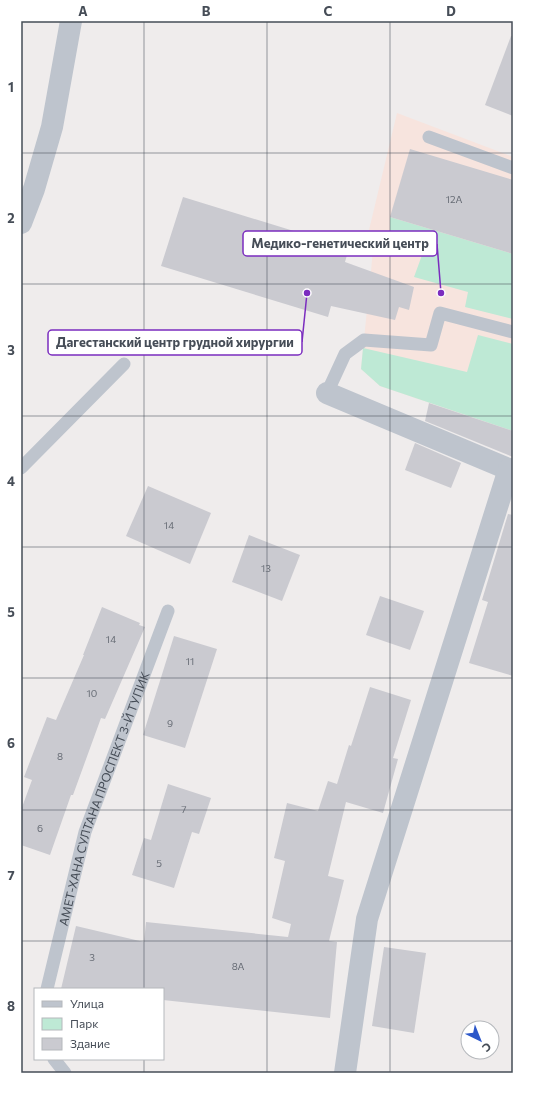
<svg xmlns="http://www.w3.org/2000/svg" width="534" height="1094" font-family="Commissioner,sans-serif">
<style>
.medical{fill:#f7e4de}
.green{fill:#bee9d5}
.building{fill:#cacad0}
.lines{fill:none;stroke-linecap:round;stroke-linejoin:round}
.lane{stroke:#bec4cd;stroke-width:13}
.street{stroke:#bec4cd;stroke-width:22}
.grid{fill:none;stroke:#464d57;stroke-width:1;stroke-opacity:0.55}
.labels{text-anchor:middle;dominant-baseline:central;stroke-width:3;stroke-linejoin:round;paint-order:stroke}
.number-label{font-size:10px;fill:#676c75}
.street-label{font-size:12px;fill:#464d57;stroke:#fff}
.leader{fill:none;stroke:#7b2cbf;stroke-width:1.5}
.callout-dot{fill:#7b2cbf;stroke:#fff;stroke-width:1.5}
.callout{fill:#fff;stroke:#7b2cbf;stroke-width:1.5}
.callout-label{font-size:13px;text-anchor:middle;font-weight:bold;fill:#464d57}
.neatline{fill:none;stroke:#464d57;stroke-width:1.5}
.grid-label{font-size:13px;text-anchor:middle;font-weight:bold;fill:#464d57}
</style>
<rect width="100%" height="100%" fill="#efecec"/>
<path class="medical" d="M397,113L513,157V431L380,386L361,369L375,231L369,230Z"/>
<g class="green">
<path d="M390,217L513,254V319L465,307L468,292L414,277L425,247L390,235Z"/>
<path d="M478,335L513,344V431L380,386L361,369L363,348L467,372Z"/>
</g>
<g class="building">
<path d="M511,36H513V116L485,105Z"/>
<path d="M410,149L513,180V254L390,217Z"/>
<path d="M183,197L349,248L345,262L414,287L409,310L399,307L395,320L331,306L328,317L161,266Z"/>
<path d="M429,403L513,431V457L425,421Z"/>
<path d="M415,443L461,463L451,488L405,470Z"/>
<path d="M148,486L211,513L190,564L126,536Z"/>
<path d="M508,514L513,515V676L469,663L488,602L482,600Z"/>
<path d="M249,535L300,555L282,601L232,582Z"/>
<path d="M380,596L424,611L410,650L366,635Z"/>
<path d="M102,607L140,623L139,625L145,627L105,719L101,718L73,795H71L50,855L21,845V810L32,780L24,777L47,717L56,720L84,655H83Z"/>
<path d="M174,636L217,649L185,748L143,735Z"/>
<path d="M370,687L411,700L393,758L398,759L383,813L346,802L328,876L344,880L329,941L337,942L330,1018L163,1000V989H61L76,926L144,942L146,922L288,937L291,924L272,918L285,861L274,858L287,803L318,811L328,781L337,784L349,745L351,746Z"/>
<path d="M168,784L211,798L199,834L192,832L174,888L132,875L144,838L151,840Z"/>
<path d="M384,947L426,953L414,1033L372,1026Z"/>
</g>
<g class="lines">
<g class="lane">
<path d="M429,137L513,168"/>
<path d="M327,393L345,354L364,340L431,345L440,313L513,332"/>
<path d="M21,468L124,364"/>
<path id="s1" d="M47,989L85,832L168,611"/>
<path d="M54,1059L65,1073"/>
</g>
<g class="street">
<path d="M21,223L34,189L52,127L71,21"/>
<path d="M327,393L513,471"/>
<path d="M345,1073L367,919L509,469"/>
</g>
</g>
<path class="grid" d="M144,21V989M267,21V1073M390,21V1073M21,153H513M21,284H513M21,416H513M21,547H513M21,678H513M21,810H513M21,941H513M144,1059V1073"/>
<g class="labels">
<g class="number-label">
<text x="454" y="199">12А</text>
<text x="169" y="525">14</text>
<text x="266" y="568">13</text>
<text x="111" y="639">14</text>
<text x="190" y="661">11</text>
<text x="92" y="693">10</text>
<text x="170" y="723">9</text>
<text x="60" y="756">8</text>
<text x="184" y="809">7</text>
<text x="40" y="828">6</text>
<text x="159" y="863">5</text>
<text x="92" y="957">3</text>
<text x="238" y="966">8А</text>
</g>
<g class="street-label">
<text stroke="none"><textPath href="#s1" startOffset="199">АМЕТ-ХАНА СУЛТАНА ПРОСПЕКТ 3-Й ТУПИК</textPath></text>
</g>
</g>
<path class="leader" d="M441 293L437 244M307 293L302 342"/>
<g class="callout-dot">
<circle cx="441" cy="293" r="4"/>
<circle cx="307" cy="293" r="4"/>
</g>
<g class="callout">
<rect x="243" y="231" width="194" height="25" rx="4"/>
<rect x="48" y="330" width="254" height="25" rx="4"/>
</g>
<g class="callout-label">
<text x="340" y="248">Медико-генетический центр</text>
<text x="175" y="347">Дагестанский центр грудной хирургии</text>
</g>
<rect width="534" height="1094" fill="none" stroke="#ffffff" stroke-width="44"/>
<rect x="34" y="988" width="130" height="72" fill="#ffffff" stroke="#b5b8bc"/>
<rect x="42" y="1001" width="20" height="6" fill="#bec4cd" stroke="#b5b8bc"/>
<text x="70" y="1008" font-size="12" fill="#464d57">Улица</text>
<rect x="42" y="1018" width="20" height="12" fill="#bee9d5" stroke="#b5b8bc"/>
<text x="70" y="1028" font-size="12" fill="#464d57">Парк</text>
<rect x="42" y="1038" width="20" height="12" fill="#cacad0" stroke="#b5b8bc"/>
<text x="70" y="1048" font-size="12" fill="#464d57">Здание</text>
<g transform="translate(480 1040) rotate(137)"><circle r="19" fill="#ffffff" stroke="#b5b8bc"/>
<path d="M0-3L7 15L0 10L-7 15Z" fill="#2c57c9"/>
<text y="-6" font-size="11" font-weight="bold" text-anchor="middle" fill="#464d57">С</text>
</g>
<rect x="22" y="22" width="490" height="1050" class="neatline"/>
<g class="grid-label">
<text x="83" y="16">A</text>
<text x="206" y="16">B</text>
<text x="328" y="16">C</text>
<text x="451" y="16">D</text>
<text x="11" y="92">1</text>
<text x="11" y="223">2</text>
<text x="11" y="355">3</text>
<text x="11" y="486">4</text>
<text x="11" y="617">5</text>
<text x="11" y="748">6</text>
<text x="11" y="880">7</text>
<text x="11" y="1011">8</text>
</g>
</svg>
